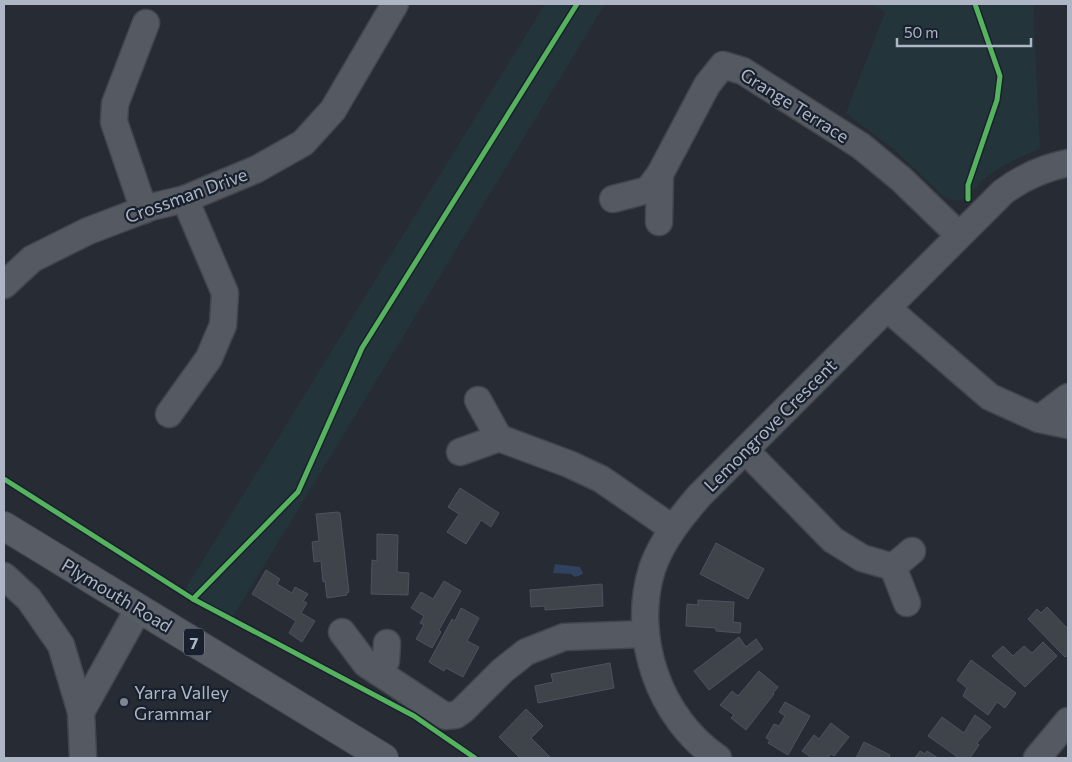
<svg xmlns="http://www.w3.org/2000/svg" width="1072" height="762" font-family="Commissioner,sans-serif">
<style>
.green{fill:#23353a}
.water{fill:#31425e}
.building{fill:#3f434a;stroke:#4d535c}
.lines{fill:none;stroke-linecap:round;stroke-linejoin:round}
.minor-casing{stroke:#42454c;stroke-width:29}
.major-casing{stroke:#434850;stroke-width:30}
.minor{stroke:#555a62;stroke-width:26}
.major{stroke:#585c64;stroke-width:28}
.cycleway-casing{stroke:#19212e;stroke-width:8}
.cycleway{stroke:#56b35d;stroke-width:5}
.poi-dot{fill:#7e8593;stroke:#19212e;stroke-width:2}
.labels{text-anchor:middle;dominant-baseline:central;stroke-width:4.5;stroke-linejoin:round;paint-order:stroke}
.shield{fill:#19212e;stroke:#818998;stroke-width:1}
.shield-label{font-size:16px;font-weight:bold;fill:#aeb6c6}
.street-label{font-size:18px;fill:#aeb6c6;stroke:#19212e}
.poi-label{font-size:18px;fill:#aeb6c6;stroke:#19212e;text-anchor:start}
</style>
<rect width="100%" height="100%" fill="#262b34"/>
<g class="green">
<path d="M545,4H605L231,620L184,591Z"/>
<path d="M873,4H1033L1040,149C1020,157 1001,165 984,179C977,185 970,196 961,200C953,202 948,199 942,195L896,151L846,113L885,12Z"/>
</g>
<path class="water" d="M555,564L580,567L583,573L581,575L575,577L571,574L553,573Z"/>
<g class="building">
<path d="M460,488L499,513L491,527L481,520L466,544L447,532L459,514L448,507Z"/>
<path d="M338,512L340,513L349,592L346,593L347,595L327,598L325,581L323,582L321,561L314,562L312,542L319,541L316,514Z"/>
<path d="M377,534L398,535L397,572L409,573L408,595L371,594L372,560L377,561Z"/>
<path d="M716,543L764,569L748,599L700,574Z"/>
<path d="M266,570L280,579L277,584L292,593L295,587L308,594L303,601L307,603L301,613L315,621L302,642L289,633L296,621L252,594Z"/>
<path d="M444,581L461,591L439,630L441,632L432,648L416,639L424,625L420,623L424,616L411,608L421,592L433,599Z"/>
<path d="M602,584L603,606L545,610V606L531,607L530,590Z"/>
<path d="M698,600L734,602L733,622L741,623L740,633L716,631V628L686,626L687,604L698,605Z"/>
<path d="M1047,607L1068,629V655L1065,657L1028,619L1037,609L1041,613Z"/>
<path d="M461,608L479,618L467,641L479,647L463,677L446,668L444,671L429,662L452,619L455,621Z"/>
<path d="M739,637L746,647L756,639L763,649L709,690L694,671Z"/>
<path d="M1043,642L1057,656L1025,687L992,656L1003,646L1013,656L1024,646L1032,653Z"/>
<path d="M971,660L1016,693L1005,708L997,702L988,715L963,696L967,688L957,680Z"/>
<path d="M610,663L614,688L538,703L535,686L553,682L551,674Z"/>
<path d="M759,671L778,687L773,693L774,694L746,730L731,718L734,715L720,705L732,691L738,696Z"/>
<path d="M785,702L810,716L788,755L768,743L770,740L766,738L774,724L779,726L785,716L779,712Z"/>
<path d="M526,709L543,726L531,738L551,758H520L499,737Z"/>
<path d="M975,715L991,727L977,743L979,745L970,758H959L928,736L942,717L964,733Z"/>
<path d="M831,723L849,737L834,756L831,754L827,758H812L802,751L814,735L819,739Z"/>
<path d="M864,742L890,755L889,758H856Z"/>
<path d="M920,751L925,754L927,751L938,758H915Z"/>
</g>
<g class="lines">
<defs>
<g id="minor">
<path d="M613,199L648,190L660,174L707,85L723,65L743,71L861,146L901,179L959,235"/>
<path d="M144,210L114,122L115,104L146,23"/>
<path d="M659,222L660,174"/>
<path d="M4,285L32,259L88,231L151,207L185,199L257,169L303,143L333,110L395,4"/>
<path d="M887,308L990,397L1039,419L1068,425"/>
<path d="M169,414L209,358L223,325L225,293L185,199"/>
<path d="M1039,419L1068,397"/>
<path d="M499,438L569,464L601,479L672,528"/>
<path d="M745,450L833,540L862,558L893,567"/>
<path d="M460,452L499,438L478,400"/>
<path d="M4,576L29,599L61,645L81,712L83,758"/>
<path d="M907,603L893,567L912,551"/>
<path d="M342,632L366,664L445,716L456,715L463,710L502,671L526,652L564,637L646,634"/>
<path d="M378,672L386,661L387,643"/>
<path d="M81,712L139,608"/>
<path d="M718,758C659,718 631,637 652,569C662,540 681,517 700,495L1003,192C1023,177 1043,168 1068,163"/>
<path d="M1037,758L1068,721"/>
</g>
<path id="major" d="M4,526L384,758"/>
</defs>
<use href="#minor" class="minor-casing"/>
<use href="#major" class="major-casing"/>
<use href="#minor" class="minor"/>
<use href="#major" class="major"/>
<defs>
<g id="cycleway">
<path d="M968,199V185L997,100L1000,76L975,4"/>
<path d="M4,479L193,599L414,716L475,758"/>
<path d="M193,599L298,492L362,348L577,4"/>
</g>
</defs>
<use href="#cycleway" class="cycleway-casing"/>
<use href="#cycleway" class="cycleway"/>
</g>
<circle class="poi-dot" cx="124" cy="702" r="5"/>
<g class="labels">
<rect class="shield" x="184" y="628.5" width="20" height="27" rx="4"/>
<g class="shield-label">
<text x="194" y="642">7</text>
</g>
<g class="street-label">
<text transform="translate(795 105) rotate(32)">Grange Terrace</text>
<text transform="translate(186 195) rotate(-20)">Crossman Drive</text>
<text transform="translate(770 425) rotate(-45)">Lemongrove Crescent</text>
<text transform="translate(117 595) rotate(31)">Plymouth Road</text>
</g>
<g class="poi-label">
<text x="134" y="692">Yarra Valley<tspan x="134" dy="21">Grammar</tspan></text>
</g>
</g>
<rect width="1072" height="762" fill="none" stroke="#aeb6c6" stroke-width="10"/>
<path d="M897 38v8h134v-8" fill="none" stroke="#aeb6c6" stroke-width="2.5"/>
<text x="904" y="38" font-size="15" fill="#aeb6c6" stroke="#19212e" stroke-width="4" paint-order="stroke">50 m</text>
</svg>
